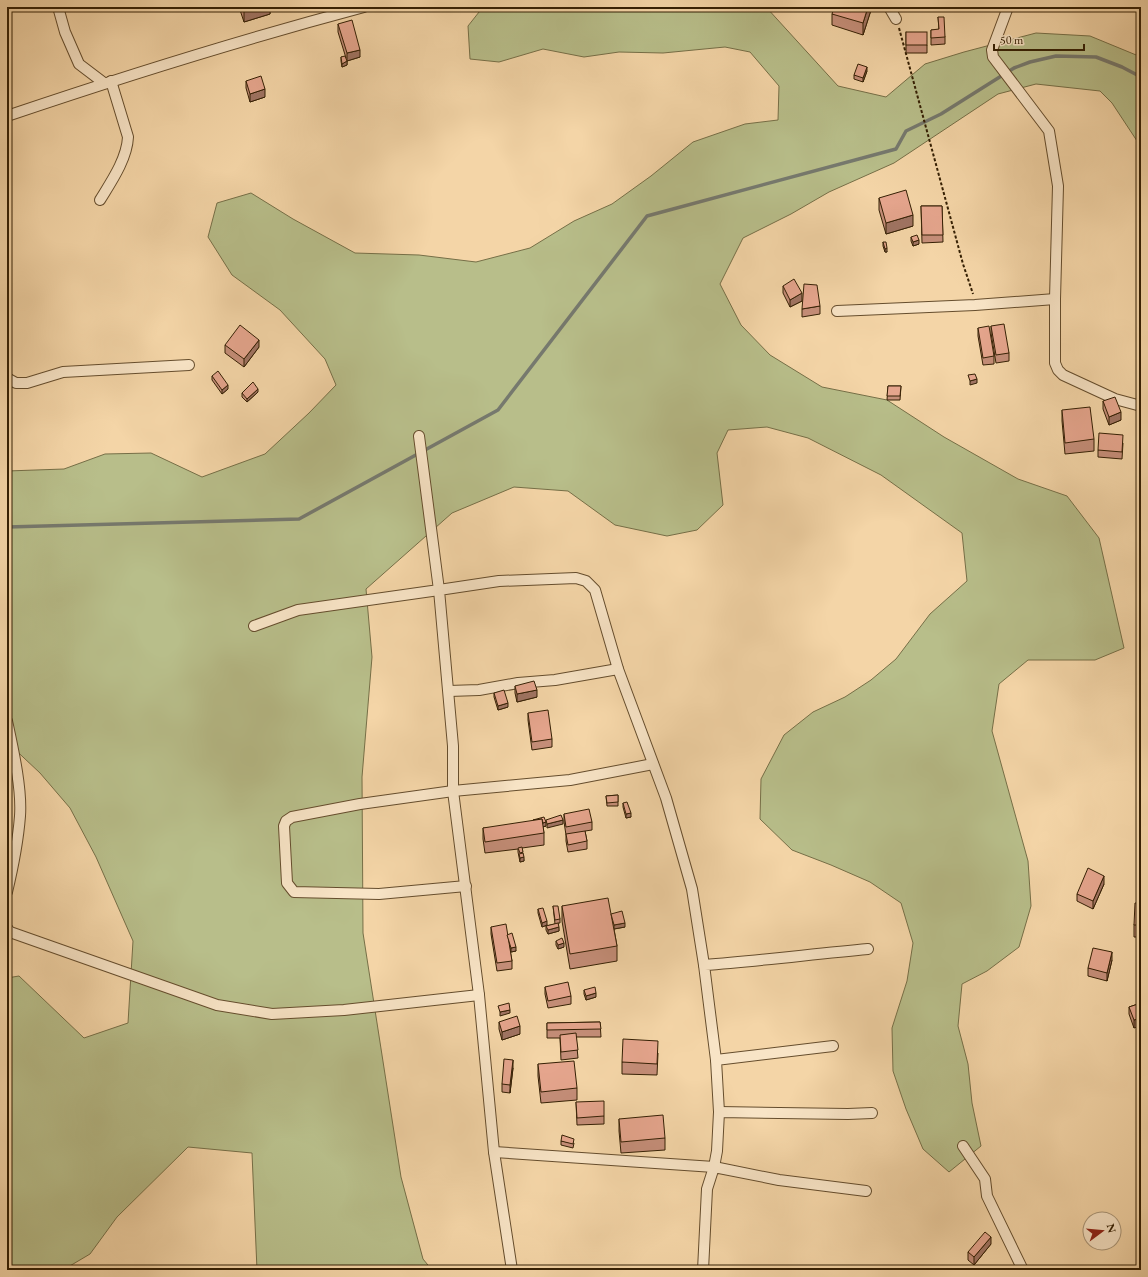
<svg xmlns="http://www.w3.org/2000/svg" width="1148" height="1277" font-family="'EB Garamond',serif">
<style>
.green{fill:#b8be8a;stroke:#766f47}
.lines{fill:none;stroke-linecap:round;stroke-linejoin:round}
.stream{stroke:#76796e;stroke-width:3.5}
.street-casing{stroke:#654d2d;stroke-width:12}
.path{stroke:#352004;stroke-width:2;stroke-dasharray:3 2;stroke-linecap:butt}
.street{stroke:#f8e4c6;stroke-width:10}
.wall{fill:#c58e79;stroke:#352004}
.shaded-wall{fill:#a07463;stroke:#352004}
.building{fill:#e5a58d;stroke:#352004}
</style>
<rect width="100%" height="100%" fill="#f4d5a7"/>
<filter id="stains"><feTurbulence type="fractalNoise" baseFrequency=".005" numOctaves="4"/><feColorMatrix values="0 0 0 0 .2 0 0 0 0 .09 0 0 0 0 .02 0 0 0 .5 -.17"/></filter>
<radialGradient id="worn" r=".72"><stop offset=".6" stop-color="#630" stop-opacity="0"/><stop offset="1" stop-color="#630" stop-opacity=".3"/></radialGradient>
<path class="green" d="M483,7H766L838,86L886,97L925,64L964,52L1036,33L1090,36L1141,57V147L1112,103L1100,91L1036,84L998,94L894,163L829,192L791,214L743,238L720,284L741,325L770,355L822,387L887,400L944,437L1018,479L1067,496L1099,538L1124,648L1095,660H1028L999,684L992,731L1028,861L1031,906L1019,947L987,971L962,984L958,1026L968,1064L972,1103L981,1146L949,1172L923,1149L906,1109L893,1071L892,1028L907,981L913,943L901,903L870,882L831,865L792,850L760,819L761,779L784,735L813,712L845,697L871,680L896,659L930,614L967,581L962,533L881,475L808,438L767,427L728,430L717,453L723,505L697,530L667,536L615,525L568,491L514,487L452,513L366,589L372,657L362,777L363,933L401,1177L423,1259L432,1270H257L252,1153L188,1147L117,1217L90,1254L63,1270H7V978L19,976L84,1038L128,1023L133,941L96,857L70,808L40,773L7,742V471L64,469L105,454L151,453L202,477L265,454L309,413L336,385L325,359L280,310L232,275L208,237L217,203L251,193L293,219L355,253L419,255L476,262L530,248L574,221L612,204L651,176L693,142L745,124L778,120L779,86L750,52L725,47L663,53L619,52L584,57L543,49L499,62L470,59L468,26Z"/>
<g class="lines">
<path class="stream" d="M7,527L299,519L498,410L647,216L896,149L906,131L941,114L1014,68L1030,62L1056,56L1096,57L1122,67L1141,77"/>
<defs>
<g id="street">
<path d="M58,7L65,32L79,64L104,83"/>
<path d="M889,7L896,19"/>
<path d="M1008,7L992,50L993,57L1049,131L1058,186L1055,299V363L1058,370L1063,375L1115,399L1141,406"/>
<path d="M7,116C125,76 244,39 364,7"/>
<path d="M100,200C111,182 127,159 128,137L111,81"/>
<path d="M837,311L975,305L1055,299"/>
<path d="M7,378L16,383H27L63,372L189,365"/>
<path d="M254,626L298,610L439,590L419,436"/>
<path d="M449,691L479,690L518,683L555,680L618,669"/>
<path d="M7,721C13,749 22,788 20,816C18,842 13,867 7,892"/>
<path d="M466,886L379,894L294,892L287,883L284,826L286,821L292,817L360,804L453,791L570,780L653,764"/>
<path d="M7,928L10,932L217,1005L272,1014L344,1010L479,995"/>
<path d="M716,1060L704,965C759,961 813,954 868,949"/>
<path d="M719,1112L716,1060L833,1046"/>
<path d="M963,1146L985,1179L987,1196L1023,1270"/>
<path d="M494,1152L714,1167L717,1151L719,1112L848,1114L872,1113"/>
<path d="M512,1270L494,1152L479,995L453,791V746L439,590L499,581L576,578L586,581L595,590L618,669L666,798L692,889L704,965"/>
<path d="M703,1270L707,1189L714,1167L779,1180L866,1191"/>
</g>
</defs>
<use href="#street" class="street-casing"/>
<path class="path" d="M899,28L963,264L973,294"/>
<use href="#street" class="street"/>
</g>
<g class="wall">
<path d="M239,7H270V14L244,22Z"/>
<path d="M872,7L863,35L832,25V14Z"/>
<path d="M938,17L945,37V44L931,45V30H939Z"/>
<path d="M338,24L360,57L347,61V65L342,67L341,61V57L346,58L338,32Z"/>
<path d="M906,32L927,45V53H906Z"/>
<path d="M867,71L863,82L854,79V75Z"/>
<path d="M246,81L265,97L250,102L246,88Z"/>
<path d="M879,198L913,226L886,234L879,210Z"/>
<path d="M921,206H942L943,242L922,243Z"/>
<path d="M911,237L919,244L913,246L911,241Z"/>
<path d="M883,242L887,252H885L883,246Z"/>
<path d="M783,286L802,301L790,307L783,293Z"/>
<path d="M820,306V314L802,317V309Z"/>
<path d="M991,326L1009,353V361L996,363L991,333Z"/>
<path d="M978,328L994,356V364L983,365L978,336Z"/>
<path d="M225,345L259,347L244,367L225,353Z"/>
<path d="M212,376L228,389L222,394L212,380Z"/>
<path d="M888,386H901L900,400H887Z"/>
<path d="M258,392L247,402L242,397V393Z"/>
<path d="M1103,401L1121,420L1109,425L1103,409Z"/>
<path d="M1062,410L1094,439V451L1065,454L1062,421Z"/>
<path d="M1123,443L1122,459L1098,457V450Z"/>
<path d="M515,686L537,697L517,702L515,693Z"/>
<path d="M494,693L508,707L498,710L494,697Z"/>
<path d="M528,713L552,739V747L532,750L528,720Z"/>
<path d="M618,795V806H607L606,796Z"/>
<path d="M623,803L631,817L626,818L623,807Z"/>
<path d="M564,814L592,822V830L585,831L587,841V849L568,852L566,841V835L564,822Z"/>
<path d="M546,826L543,827L544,833V845L522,848L524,861L520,862L518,852V849L485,853L483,839V828Z"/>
<path d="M1104,884L1093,909L1077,901V894Z"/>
<path d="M1141,903V937H1134V925Z"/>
<path d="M553,906L560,919V923H558L559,931L548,934L546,930V926L555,924Z"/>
<path d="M562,906L611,916L625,927L614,929L617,946V961L570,969L562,921Z"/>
<path d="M538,909L547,925L542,927L538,913Z"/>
<path d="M491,927L508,935L516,951L511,952L509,945L512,961V969L497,971L491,934Z"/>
<path d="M556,941L564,947L558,949L556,945Z"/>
<path d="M1112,960L1107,981L1088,976V968Z"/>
<path d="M545,987L571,996V1004L548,1008L545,994Z"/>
<path d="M584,990L596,997L586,1000L584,994Z"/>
<path d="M1141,1003L1134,1028L1129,1014V1007Z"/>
<path d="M499,1022L520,1034L502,1040L499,1029Z"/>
<path d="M600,1022L601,1037H576L578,1058L561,1060L560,1038H547V1023Z"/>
<path d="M658,1053L657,1075L622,1074V1062Z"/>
<path d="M538,1064L577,1088V1100L541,1103L538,1076Z"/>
<path d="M513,1068L510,1093L502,1092V1084Z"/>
<path d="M576,1102L604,1116V1124L577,1125Z"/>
<path d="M619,1119L665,1138V1150L621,1153L619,1131Z"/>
<path d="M561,1141L574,1143L573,1148L561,1145Z"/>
<path d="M991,1244L974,1265L968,1260V1252Z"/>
</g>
<g class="shaded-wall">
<path d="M256,7H270V14L244,22V11Z"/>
<path d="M868,7H872L863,35V23Z"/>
<path d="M360,50V57L347,61V65L342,67V64L347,61V53Z"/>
<path d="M867,67V71L863,82V78Z"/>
<path d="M265,89V97L250,102V94Z"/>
<path d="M913,215V226L886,234V223Z"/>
<path d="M919,240V244L913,246V242Z"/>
<path d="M887,248V252H885V249Z"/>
<path d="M802,293V301L790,307V300Z"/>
<path d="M259,340V347L244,367V359Z"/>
<path d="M977,379V383L970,385V381Z"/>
<path d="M228,385V389L222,394V390Z"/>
<path d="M258,389V392L247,402V399Z"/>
<path d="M1121,412V420L1109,425V417Z"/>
<path d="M537,690V697L517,702V694Z"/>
<path d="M508,703V707L498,710V706Z"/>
<path d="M631,813V817L626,818V814Z"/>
<path d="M563,820V824L547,828V824Z"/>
<path d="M546,822V826L534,829V826Z"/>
<path d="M524,857V861L520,862V858Z"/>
<path d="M1104,876V884L1093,909V901Z"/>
<path d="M547,921V925L542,927V923Z"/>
<path d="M625,923V927L614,929V925Z"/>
<path d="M559,927V931L548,934V930Z"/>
<path d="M564,943V947L558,949V945Z"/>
<path d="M516,947V951L511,952V948Z"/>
<path d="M1112,952V960L1107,981V973Z"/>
<path d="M596,993V997L586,1000V996Z"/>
<path d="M510,1010V1013L500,1016V1012Z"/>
<path d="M1141,1018V1026L1134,1028V1020Z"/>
<path d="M520,1026V1034L502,1040V1032Z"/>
<path d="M513,1060V1068L510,1093V1085Z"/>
<path d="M991,1237V1244L974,1265V1257Z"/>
</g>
<g class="building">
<path d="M243,7H256L244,11Z"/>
<path d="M834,7H868L863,23L832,14Z"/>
<path d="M938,17H944L945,37L931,38V30L939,29Z"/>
<path d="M352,20L360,50L347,53L338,24Z"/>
<rect x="906" y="32" width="21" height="13"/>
<path d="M345,56L347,61L342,64L341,57Z"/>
<path d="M858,64L867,67L863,78L854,75Z"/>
<path d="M261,76L265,89L250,94L246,81Z"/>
<path d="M906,190L913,215L886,223L879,198Z"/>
<path d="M921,206H942L943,235H922Z"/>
<path d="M917,235L919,240L913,242L911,237Z"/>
<path d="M883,242H886L887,248L885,249Z"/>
<path d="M794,279L802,293L790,300L783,286Z"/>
<path d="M804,284L817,285L820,306L802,309Z"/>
<path d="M1004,324L1009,353L996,355L991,326Z"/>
<path d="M240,325L259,340L244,359L225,345Z"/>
<path d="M989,326L994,356L983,358L978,328Z"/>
<path d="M218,371L228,385L222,390L212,376Z"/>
<path d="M975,374L977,379L970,381L968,375Z"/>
<path d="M253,382L258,389L247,399L242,393Z"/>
<path d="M888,386H901L900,396H887Z"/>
<path d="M1115,397L1121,412L1109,417L1103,401Z"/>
<path d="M1090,407L1094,439L1065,443L1062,410Z"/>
<path d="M1099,433L1123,435L1122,452L1098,450Z"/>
<path d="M534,681L537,690L517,694L515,686Z"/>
<path d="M504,690L508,703L498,706L494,693Z"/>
<path d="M548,710L552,739L532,742L528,713Z"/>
<path d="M618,795V802L607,803L606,796Z"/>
<path d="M627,802L631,813L626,814L623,803Z"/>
<path d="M589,809L592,822L566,827L564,814Z"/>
<path d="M561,815L563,820L547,824L546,820Z"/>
<path d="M544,817L546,822L543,823L542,819L533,820Z"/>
<path d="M542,819L544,833L485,842L483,828Z"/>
<path d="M585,831L587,841L568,845L566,834Z"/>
<path d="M522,847L523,852L520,853L518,848Z"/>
<path d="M523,853L524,857L520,858L519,854Z"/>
<path d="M1088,868L1104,876L1093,901L1077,894Z"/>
<path d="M608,898L617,946L570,954L562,906Z"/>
<path d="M1135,903H1141V925H1134Z"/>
<path d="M553,906H558L560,919L555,920Z"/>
<path d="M543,908L547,921L542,923L538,909Z"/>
<path d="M622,911L625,923L614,925L611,914Z"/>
<path d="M558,923L559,927L548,930L546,926Z"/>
<path d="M506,924L512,961L497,963L491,927Z"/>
<path d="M512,933L516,947L511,948L507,935Z"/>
<path d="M562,938L564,943L558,945L556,941Z"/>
<path d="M1093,948L1112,952L1107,973L1088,968Z"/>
<path d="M568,982L571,996L548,1001L545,987Z"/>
<path d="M595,987L596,993L586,996L584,990Z"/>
<path d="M509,1003L510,1010L500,1012L498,1006Z"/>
<path d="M1141,1003V1018L1134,1020L1129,1007Z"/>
<path d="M517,1016L520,1026L502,1032L499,1022Z"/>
<path d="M600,1022L601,1029L547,1030V1023Z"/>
<path d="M576,1033L578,1050L561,1052L560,1035Z"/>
<path d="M623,1039L658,1041L657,1064L622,1062Z"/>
<path d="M504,1059L513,1060L510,1085L502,1084Z"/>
<path d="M574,1061L577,1088L541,1092L538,1064Z"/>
<path d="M604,1101V1116L577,1118L576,1102Z"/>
<path d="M663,1115L665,1138L621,1142L619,1119Z"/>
<path d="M562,1135L574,1139L573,1144L561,1141Z"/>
<path d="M985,1232L991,1237L974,1257L968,1252Z"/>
</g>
<rect width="1148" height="1277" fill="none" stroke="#f4d5a7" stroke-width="24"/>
<rect x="8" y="8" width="1132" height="1261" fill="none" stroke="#352004" stroke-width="2"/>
<rect x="12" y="12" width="1124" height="1253" fill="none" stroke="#352004"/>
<g transform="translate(1102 1231) rotate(74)"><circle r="19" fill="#f8e4c6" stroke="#aa9678"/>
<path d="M0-3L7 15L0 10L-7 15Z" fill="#8f2418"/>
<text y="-6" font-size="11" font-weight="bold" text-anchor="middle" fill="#352004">N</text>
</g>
<path d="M994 44v6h90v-6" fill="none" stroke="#352004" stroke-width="2"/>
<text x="1000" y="44" font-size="12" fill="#352004" stroke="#f8e4c6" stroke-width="3" paint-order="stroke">50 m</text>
<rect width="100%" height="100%" filter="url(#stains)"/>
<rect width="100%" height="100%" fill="url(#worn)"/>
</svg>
